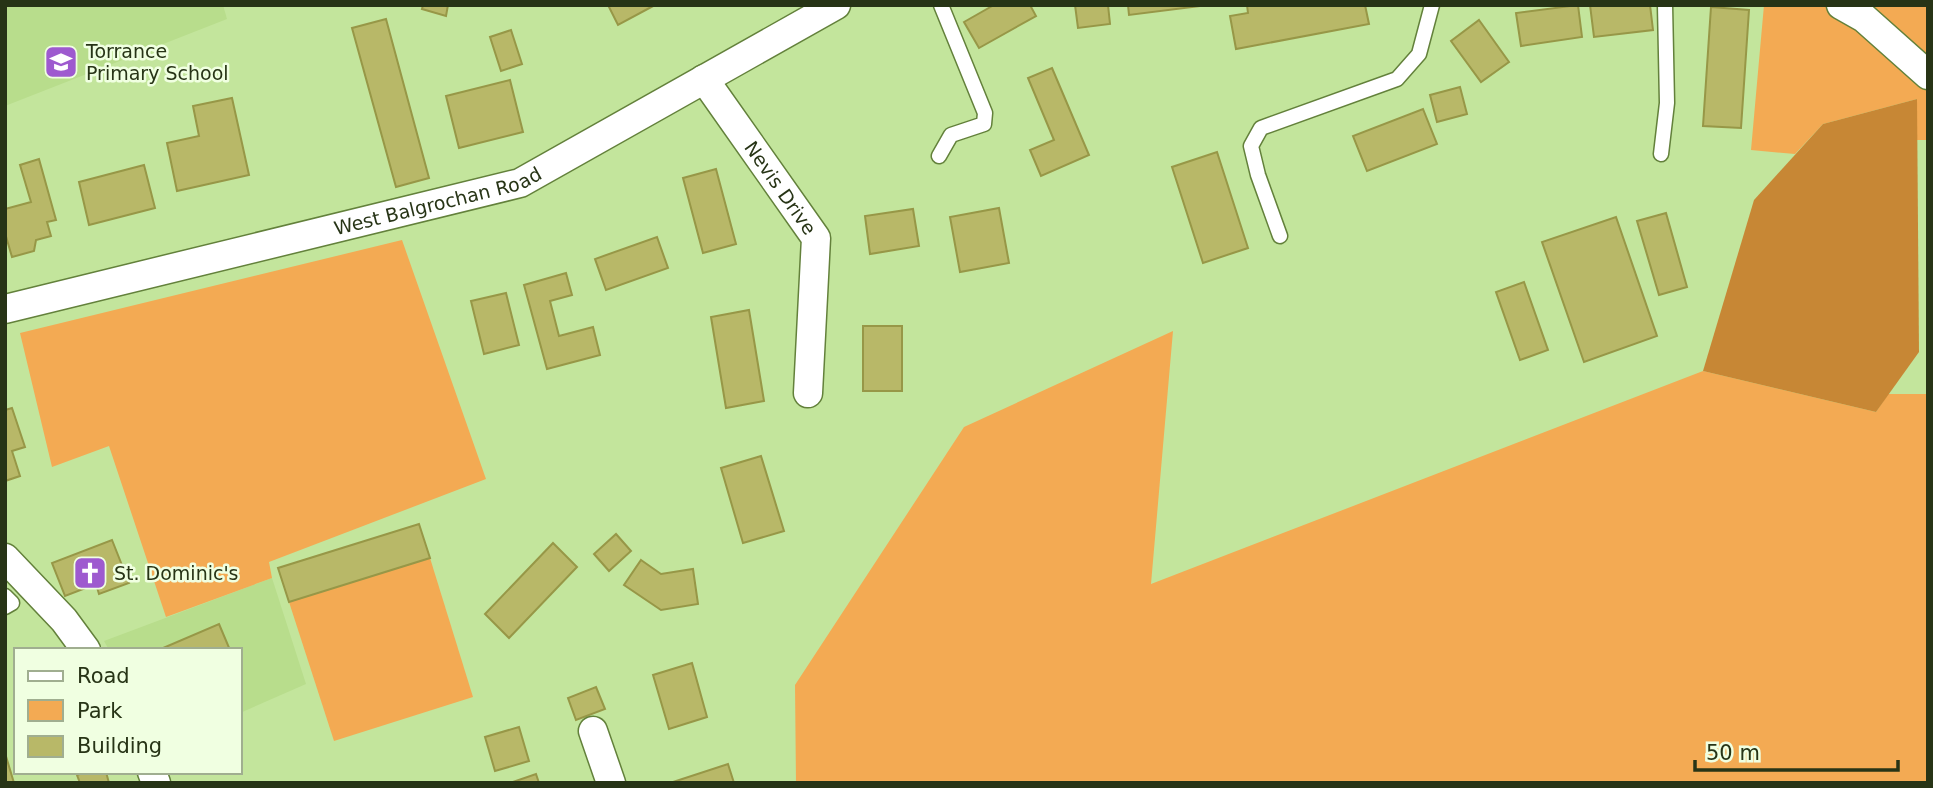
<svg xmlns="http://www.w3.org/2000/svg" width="1933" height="788" font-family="'DejaVu Sans',sans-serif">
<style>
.built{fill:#b8dd8c}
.green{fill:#f3aa53}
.forest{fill:#c78735}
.building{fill:#b8b868;stroke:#979747;stroke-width:2}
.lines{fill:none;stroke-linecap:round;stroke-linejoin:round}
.lane-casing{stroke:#63813b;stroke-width:17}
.street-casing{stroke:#63813b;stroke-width:31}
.lane{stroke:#fff;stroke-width:14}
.street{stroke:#fff;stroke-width:28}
.labels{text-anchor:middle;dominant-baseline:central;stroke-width:5;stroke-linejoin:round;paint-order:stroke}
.poi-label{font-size:19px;fill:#273416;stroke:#f0ffe1;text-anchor:start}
.street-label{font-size:19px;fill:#273416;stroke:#f0ffe1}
</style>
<rect width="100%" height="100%" fill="#c3e59c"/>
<g class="built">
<path d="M5,5H223L227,19L5,106Z"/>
<path d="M272,578L306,684L240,713V650H109L104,641Z"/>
</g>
<g class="green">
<path d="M1764,5H1928V140H1917V99L1823,124L1795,154L1751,150Z"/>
<path d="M402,240L486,479L269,562L272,578L166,617L109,446L52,467L20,333Z"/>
<path d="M1173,331L1151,584L1703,371L1876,412L1888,394H1928V783H796L795,685L964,427Z"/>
<path d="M430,558L473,697L334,741L289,602Z"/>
</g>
<path class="forest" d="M1917,99L1919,352L1876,412L1703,371L1754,200L1823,124Z"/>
<g class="building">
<path d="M423,5H448L446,16L422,9Z"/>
<path d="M608,5H655L618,25Z"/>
<path d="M994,5H1030L1036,16L979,48L964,22Z"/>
<path d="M1075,5H1108L1110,24L1078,28Z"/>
<path d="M1128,5H1208L1129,15Z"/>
<path d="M1247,5H1365L1369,24L1236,49L1230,16L1248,13Z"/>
<path d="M1578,5L1582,37L1521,46L1516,13Z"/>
<path d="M1590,5H1650L1653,30L1594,37Z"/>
<path d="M1711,7L1749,10L1741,128L1703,126Z"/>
<path d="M386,19L429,178L396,187L352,28Z"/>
<path d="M1479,20L1509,62L1481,82L1451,41Z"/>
<path d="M511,30L522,64L501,71L490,37Z"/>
<path d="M1052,68L1089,155L1041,176L1030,150L1054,140L1028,78Z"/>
<path d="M510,80L523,132L459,148L446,96Z"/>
<path d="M1460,87L1467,114L1437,122L1430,95Z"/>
<path d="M232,98L249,175L177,191L167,143L199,136L193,106Z"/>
<path d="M1423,109L1437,144L1367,171L1353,136Z"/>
<path d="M1217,152L1248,248L1203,263L1172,167Z"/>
<path d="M39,159L56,220L47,222L51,236L36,240L34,251L12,257L5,233V209L31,202L20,165Z"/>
<path d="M144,165L155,208L89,225L79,182Z"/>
<path d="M716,169L736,244L703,253L683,178Z"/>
<path d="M999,208L1009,263L960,272L950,217Z"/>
<path d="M913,209L919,246L870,254L865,216Z"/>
<path d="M1666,213L1687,287L1659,295L1637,221Z"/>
<path d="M1616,217L1657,336L1584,362L1542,242Z"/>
<path d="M657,237L668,268L606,290L595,259Z"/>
<path d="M566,273L572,295L550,301L559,336L593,327L600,355L547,369L524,285Z"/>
<path d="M1524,282L1548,350L1520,360L1496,292Z"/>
<path d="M506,293L519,345L484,354L471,301Z"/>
<path d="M749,310L764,401L726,408L711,317Z"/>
<rect x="863" y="326" width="39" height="65"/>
<path d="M12,408L25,447L12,451L20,476L5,481V410Z"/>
<path d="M761,456L784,531L743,543L721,468Z"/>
<path d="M419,524L430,558L289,602L278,568Z"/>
<path d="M616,534L631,551L609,571L594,554Z"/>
<path d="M112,540L129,583L99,594L96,584L65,596L52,563Z"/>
<path d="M553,543L577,567L509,638L485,614Z"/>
<path d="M641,560L661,574L693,569L698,604L661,610L624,585Z"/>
<path d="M219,624L230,650H164L163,648Z"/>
<path d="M692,663L707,717L669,729L653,675Z"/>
<path d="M596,687L605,709L576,720L568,698Z"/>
<path d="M519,727L529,761L495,771L485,737Z"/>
<path d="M5,753L14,783H5Z"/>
<path d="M728,764L734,783H673V782Z"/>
<path d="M85,772H106L109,783H80L77,775Z"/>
<path d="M536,774L539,783H510Z"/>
</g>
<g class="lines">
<defs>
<g id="lane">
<path d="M1661,154L1667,103L1665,5"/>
<path d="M939,156L951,135L984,124L985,113L941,5"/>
<path d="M1280,236L1258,175L1251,146L1261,128L1397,79L1419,54L1432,5"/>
<path d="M5,596L12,603L5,607"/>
</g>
<g id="street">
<path d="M1841,5L1864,18L1928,75"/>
<path id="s1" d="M704,79L816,238L808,393"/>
<path id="s2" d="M5,309L520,183L836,5"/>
<path d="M5,558L64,620L86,650"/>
<path d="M593,731L611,783"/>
<path d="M152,772L156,783"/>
</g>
</defs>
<use href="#lane" class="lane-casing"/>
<use href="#street" class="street-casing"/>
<use href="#lane" class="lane"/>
<use href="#street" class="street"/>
</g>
<defs>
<symbol id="school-square" viewBox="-11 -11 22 22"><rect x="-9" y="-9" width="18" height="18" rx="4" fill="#9e5acf" stroke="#f0ffe1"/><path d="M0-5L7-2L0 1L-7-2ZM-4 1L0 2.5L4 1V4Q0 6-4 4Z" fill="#fff"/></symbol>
<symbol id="church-square" viewBox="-11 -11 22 22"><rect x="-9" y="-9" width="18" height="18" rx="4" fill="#9e5acf" stroke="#f0ffe1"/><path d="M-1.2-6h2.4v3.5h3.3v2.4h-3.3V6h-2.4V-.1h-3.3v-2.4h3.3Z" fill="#fff"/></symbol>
</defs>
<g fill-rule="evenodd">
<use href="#school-square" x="42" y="43" width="38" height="38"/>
<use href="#church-square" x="71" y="554" width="38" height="38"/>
</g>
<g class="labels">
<g class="poi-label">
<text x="86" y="51">Torrance<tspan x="86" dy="22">Primary School</tspan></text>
<text x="114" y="573">St. Dominic's</text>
</g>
<g class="street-label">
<text stroke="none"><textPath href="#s1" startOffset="133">Nevis Drive</textPath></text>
<text stroke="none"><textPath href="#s2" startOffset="446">West Balgrochan Road</textPath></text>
</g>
</g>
<rect width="1933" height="788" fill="none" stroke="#273416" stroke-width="14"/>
<rect x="14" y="648" width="228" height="126" fill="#f0ffe1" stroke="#a0ae90" stroke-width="2"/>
<rect x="28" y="671" width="35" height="10" fill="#ffffff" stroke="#a0ae90" stroke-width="2"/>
<text x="77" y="683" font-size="21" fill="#273416">Road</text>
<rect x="28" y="700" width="35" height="21" fill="#f3aa53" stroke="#a0ae90" stroke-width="2"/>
<text x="77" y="718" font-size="21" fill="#273416">Park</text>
<rect x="28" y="736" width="35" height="21" fill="#b8b868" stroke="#a0ae90" stroke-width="2"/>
<text x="77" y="753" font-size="21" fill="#273416">Building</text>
<path d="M1695 760v10h203v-10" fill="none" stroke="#273416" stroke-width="3.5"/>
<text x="1706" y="760" font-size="21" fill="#273416" stroke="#f0ffe1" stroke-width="5" paint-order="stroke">50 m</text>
</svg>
